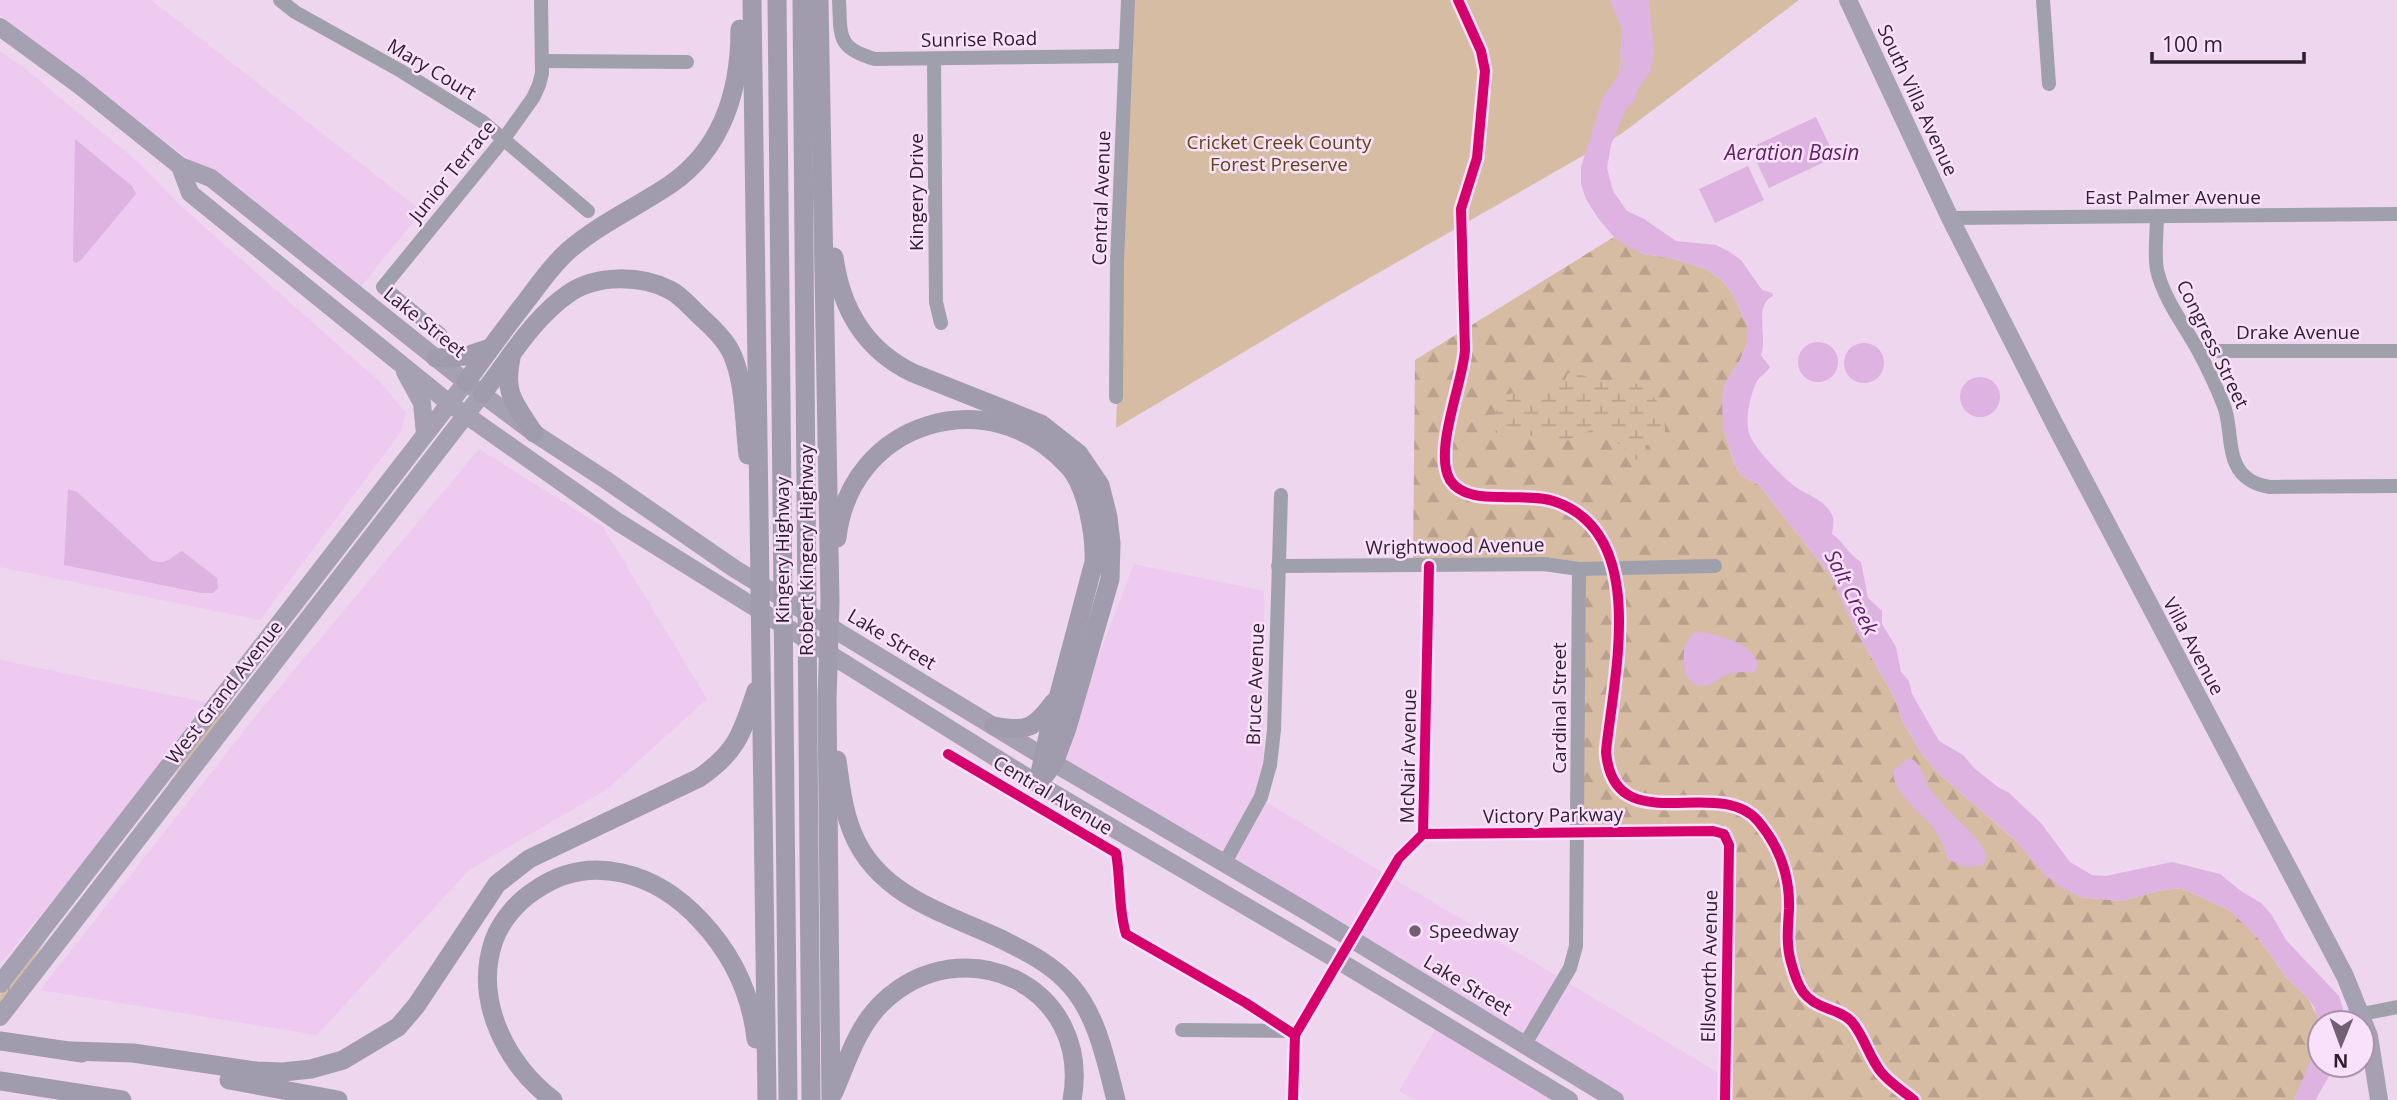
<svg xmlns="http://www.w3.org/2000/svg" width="2397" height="1100" font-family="'Open Sans',sans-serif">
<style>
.built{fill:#eecaf0}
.grass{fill:url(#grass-tufts)}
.forest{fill:url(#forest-firs)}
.wetland{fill:url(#wetland-marsh)}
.park{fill:#d7bca4}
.water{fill:#deb2e1}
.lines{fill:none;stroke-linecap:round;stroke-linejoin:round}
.stream{stroke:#deb2e1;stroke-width:2.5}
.minor{stroke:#a0a0ad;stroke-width:14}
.major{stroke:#a6a1b2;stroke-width:18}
.highway{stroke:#a19cad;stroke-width:19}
.cycleway-casing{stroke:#f9e0fb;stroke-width:15}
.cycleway{stroke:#d6006c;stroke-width:10}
.poi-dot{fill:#715f72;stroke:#f9e0fb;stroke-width:2.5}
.labels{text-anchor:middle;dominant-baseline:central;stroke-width:5;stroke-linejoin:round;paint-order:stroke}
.street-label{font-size:19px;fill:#2e1f2f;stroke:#f9e0fb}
.park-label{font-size:19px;fill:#5e4711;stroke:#f9e0fb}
.poi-label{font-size:19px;fill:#2e1f2f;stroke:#f9e0fb;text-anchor:start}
.water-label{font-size:21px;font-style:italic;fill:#602366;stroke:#f9e0fb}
</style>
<defs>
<pattern id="grass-tufts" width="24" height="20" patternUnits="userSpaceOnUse" patternTransform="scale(1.75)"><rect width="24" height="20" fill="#d7bca4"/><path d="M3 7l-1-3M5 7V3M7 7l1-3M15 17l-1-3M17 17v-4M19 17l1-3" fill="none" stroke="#b9a18e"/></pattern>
<pattern id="forest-firs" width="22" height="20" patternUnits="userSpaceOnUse" patternTransform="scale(1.75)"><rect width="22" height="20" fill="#d7bca4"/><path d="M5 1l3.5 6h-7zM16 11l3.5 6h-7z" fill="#b9a18e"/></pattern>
<pattern id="wetland-marsh" width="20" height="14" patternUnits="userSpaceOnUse" patternTransform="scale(1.75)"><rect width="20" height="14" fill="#d7bca4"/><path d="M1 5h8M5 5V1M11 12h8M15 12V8" fill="none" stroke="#b9a18e"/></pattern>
</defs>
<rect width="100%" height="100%" fill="#edd6ee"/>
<g class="built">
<path d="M0,0H151L422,211L359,289L0,15Z"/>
<path d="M0,51L23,67L138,162L181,206L381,383L406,413L401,432L260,620L0,567Z"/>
<path d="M479,449L603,527L707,699L606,790L469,870L317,1035L40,990L259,712Z"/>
<path d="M1134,564L1264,591L1263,800L1385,874L1352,936L1058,761Z"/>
<path d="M0,660L209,703L121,817L0,964Z"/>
<path d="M1391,877L1722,1075V1100H1623L1356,938Z"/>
<path d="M1437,1026L1562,1100H1414L1399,1091Z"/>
</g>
<g class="grass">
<path d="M245,679L208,737L165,790L203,732Z"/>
<path d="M50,928L52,930L19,982L0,1006V995Z"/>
</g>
<path class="forest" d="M1614,237L1643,254L1671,258L1706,269L1722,280L1732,293L1747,325V344L1739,362L1724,385L1723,427L1734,463L1740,475L1759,485L1832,578L1853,625L1894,697L1903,722L1922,754L1936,771L2080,897L2121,901L2157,891L2181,888L2229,910L2240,920L2259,939L2286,977L2308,998L2320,1022L2318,1046L2294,1100H1732L1731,836L1582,828V572L1413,562L1415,360Z"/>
<path class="wetland" d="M1568,373H1575L1602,382L1639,384L1659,403L1664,411L1665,432L1660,438L1645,446L1646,451L1639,461L1633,458L1621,445L1609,439L1605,428C1592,427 1581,436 1568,439C1554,442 1543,435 1529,436C1511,436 1495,446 1492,419L1505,395L1512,393L1540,396L1545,392L1547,386L1564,382Z"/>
<path class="park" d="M1134,0H1799L1621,134L1331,300L1116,428L1126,132Z"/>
<g class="water">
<path d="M1610,0H1649L1654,52L1651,71L1637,90L1634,103L1626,108L1611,145L1607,168L1613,191L1627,211L1644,219L1676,241L1716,245L1728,251L1741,260L1762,290L1772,293L1773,296C1753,304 1768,339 1761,355L1770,367C1766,374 1760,375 1756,383C1750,396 1744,422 1750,436C1756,450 1784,479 1797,488C1809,496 1824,500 1831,513C1835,520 1833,527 1832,534C1844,542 1849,555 1861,562L1868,598L1882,611V624L1896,647L1901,672L1909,681L1912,694L1939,741L1963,755L1974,768L1999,788L2008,792L2040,822L2070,862L2092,875L2106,876L2172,862L2220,874L2241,891L2261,903L2271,914L2286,940L2339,996L2343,1009L2340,1017V1023H2320V1028L2314,1007L2308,998L2286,977L2259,939L2229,910L2181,888L2157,891L2121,901L2080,897L2062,888L2045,875L2014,839L1936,771L1922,754L1903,722L1894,697L1853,625L1832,578L1759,485L1740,475L1734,463L1723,427L1722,400L1724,385L1739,362L1747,344V325L1732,293L1722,280L1706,269L1671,258L1643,254L1627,246L1614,237L1598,218L1586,199L1581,184V167L1603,97L1623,69L1624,35Z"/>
<path d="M1816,117L1835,157L1769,188L1750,148Z"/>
<path d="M75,139L132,186L136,194L81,260L76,263L73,261Z"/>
<path d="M1748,166L1764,200L1715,223L1699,189Z"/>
<circle cx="1818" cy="362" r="20"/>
<circle cx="1864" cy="363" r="20"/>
<circle cx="1980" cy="397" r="20"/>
<path d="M68,489L77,492L151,560C167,566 169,558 182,551L217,578L218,588L213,593H201L64,565Z"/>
<path d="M1702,632C1722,636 1750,643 1758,663L1755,672C1746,673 1737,671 1728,674C1721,676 1715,683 1709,685C1693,690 1684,677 1684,664C1683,651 1684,642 1694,633Z"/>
<path d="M1909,758C1921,761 1923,778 1930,789C1944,810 1967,825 1982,846L1986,856L1984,865L1965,867L1947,859C1944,846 1939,834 1930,824C1916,808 1893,793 1893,770Z"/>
<path d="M2320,1038V1065H2334C2330,1078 2321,1087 2316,1100H2294Z"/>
</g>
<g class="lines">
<path class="stream" d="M1620,73L1623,31"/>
<g class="minor">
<path d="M280,0L295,12L401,71L483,122L588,211"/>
<path d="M839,0C841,36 836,48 875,59L1125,56"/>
<path d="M2043,0L2049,84"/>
<path d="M934,59L936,302L941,323"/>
<path d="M542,61L687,62"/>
<path d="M2157,216C2157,233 2154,254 2157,270C2164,300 2185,326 2199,352C2208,369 2217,388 2224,406C2231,424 2228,449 2236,464C2242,478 2256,485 2270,487L2397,486"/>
<path d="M1950,218L2397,214"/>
<path d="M440,334L383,287L503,140L533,98L539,85L542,73L541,0"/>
<path d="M2199,351H2397"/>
<path d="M1116,397L1117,262L1128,0"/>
<path d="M1278,566L1544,564L1579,569L1715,566"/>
<path d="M948,754L1116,853C1121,880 1118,908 1126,934L1246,1003L1295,1035"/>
<path d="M1423,834L1713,831L1724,834L1729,845L1725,1100"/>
<path d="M1224,864L1261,797L1270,765L1274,730L1281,495"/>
<path d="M2362,1014L2397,1007"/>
<path d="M1182,1030L1288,1031"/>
<path d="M1525,1044L1570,968L1576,946L1579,569"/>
<path d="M1293,1100L1295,1035L1399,858L1423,834L1429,566"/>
</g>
<g class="major">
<path d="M1848,0L1950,218L2055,425L2345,976L2369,1036L2379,1100"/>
<path d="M0,27L79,85L180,166L211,178L466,382L534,433L606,480L735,569L1054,763L1309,913L1615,1100"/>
<path d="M180,166L190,193L449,403L618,522L1038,784L1339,961L1569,1100"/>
<path d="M405,372L422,403L425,434"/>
<path d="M0,984L466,382"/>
<path d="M0,1017L482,394"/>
</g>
<g class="highway">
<path d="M752,0L767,1100"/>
<path d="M777,0L788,1100"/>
<path d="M802,0L811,1100"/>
<path d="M819,0L830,602L827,700L831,1100"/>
<path d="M834,257C841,308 865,350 913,373L1041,424L1079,454L1100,485L1108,517L1111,543L1110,579L1067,728L1054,763L1038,784"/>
<path d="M436,358L466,356L490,348"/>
<path d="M511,358C503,394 515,404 534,433"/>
<path d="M466,382C486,354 506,327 527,300C540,283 552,265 568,251C599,224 637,207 671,184C723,148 740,89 740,29"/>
<path d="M482,394C509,360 532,319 568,294C596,274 641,275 670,290C682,296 692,309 702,318C712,327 724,339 730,350C745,378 744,423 748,455"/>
<path d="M837,538C850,421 990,379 1068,466C1087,486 1095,535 1094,562L1048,736L1040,773"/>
<path d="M994,726C1026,732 1034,729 1053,703"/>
<path d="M837,760C840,781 842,803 849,823C871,893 940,911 1001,939C1027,952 1052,964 1071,986C1098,1017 1106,1062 1116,1100"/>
<path d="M0,1041L82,1053"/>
<path d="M71,1051L133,1053L256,1071L283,1072L311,1069L343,1060L398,1027L416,1006L497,884L529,859L699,778C737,752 742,733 756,691"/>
<path d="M229,1080L338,1100"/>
<path d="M0,1081L122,1100"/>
<path d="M834,1092C847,1062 857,1027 882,1003C963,925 1093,986 1072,1100"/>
<path d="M553,1100C506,1064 473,1000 494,940C501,921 517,902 534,891C590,851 657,873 701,921C732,954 751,993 756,1039"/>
</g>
<defs>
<g id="cycleway">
<path d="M1458,0L1481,51L1485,71L1477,158L1461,209L1465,350C1463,383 1433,451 1450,480C1461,497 1485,497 1503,497C1521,498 1540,496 1556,502C1650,535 1613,679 1606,752C1614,843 1718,774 1758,821C1780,847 1790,876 1789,909C1788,927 1786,945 1791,962C1798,988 1803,1000 1829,1009C1837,1012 1846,1015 1852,1022C1864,1036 1869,1057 1881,1072C1890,1083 1903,1091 1914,1100"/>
<path d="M948,754L1116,853C1121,880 1118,908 1126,934L1246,1003L1295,1035"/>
<path d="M1423,834L1713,831L1724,834L1729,845L1725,1100"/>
<path d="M1293,1100L1295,1035L1399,858L1423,834L1429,566"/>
</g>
</defs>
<use href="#cycleway" class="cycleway-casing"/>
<use href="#cycleway" class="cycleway"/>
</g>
<circle class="poi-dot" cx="1415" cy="931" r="7"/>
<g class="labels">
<g class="street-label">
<text transform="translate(979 39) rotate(-1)">Sunrise Road</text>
<text transform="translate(432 69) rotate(31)">Mary Court</text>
<text transform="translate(1918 100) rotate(65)">South Villa Avenue</text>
<text transform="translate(452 171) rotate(-51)">Junior Terrace</text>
<text transform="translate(916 192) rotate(-90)">Kingery Drive</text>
<text x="2173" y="197">East Palmer Avenue</text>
<text transform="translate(1101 198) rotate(-88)">Central Avenue</text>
<text transform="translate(425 322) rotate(39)">Lake Street</text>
<text x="2298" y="332">Drake Avenue</text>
<text transform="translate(2213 344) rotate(64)">Congress Street</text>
<text transform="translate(1455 546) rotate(-1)">Wrightwood Avenue</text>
<text transform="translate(782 550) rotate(-90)">Kingery Highway</text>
<text transform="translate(806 550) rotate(-90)">Robert Kingery Highway</text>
<text transform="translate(892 639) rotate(31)">Lake Street</text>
<text transform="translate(2194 646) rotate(62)">Villa Avenue</text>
<text transform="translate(1255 684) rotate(-88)">Bruce Avenue</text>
<text transform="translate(224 692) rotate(-52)">West Grand Avenue</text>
<text transform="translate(1559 708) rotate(-90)">Cardinal Street</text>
<text transform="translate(1408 756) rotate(-89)">McNair Avenue</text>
<text transform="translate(1053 795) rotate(31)">Central Avenue</text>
<text transform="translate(1553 815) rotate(-1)">Victory Parkway</text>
<text transform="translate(1709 966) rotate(-89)">Ellsworth Avenue</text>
<text transform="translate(1468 985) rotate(31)">Lake Street</text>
</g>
<g class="park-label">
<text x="1279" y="142">Cricket Creek County<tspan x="1279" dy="22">Forest Preserve</tspan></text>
</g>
<g class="poi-label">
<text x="1429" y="931">Speedway</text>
</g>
<g class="water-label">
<text x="1792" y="152">Aeration Basin</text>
<text transform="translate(1852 592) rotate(63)">Salt Creek</text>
</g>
</g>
<g transform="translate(2341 1044) rotate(181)"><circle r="33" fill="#f9e0fb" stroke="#a893a9" stroke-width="2"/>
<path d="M0-5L12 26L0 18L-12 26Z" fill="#715f72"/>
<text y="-10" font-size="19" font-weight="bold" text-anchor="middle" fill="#2e1f2f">N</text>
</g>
<path d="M2152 52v10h152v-10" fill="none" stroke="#2e1f2f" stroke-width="3.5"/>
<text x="2162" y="52" font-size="21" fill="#2e1f2f" stroke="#f9e0fb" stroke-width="5" paint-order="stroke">100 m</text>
</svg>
